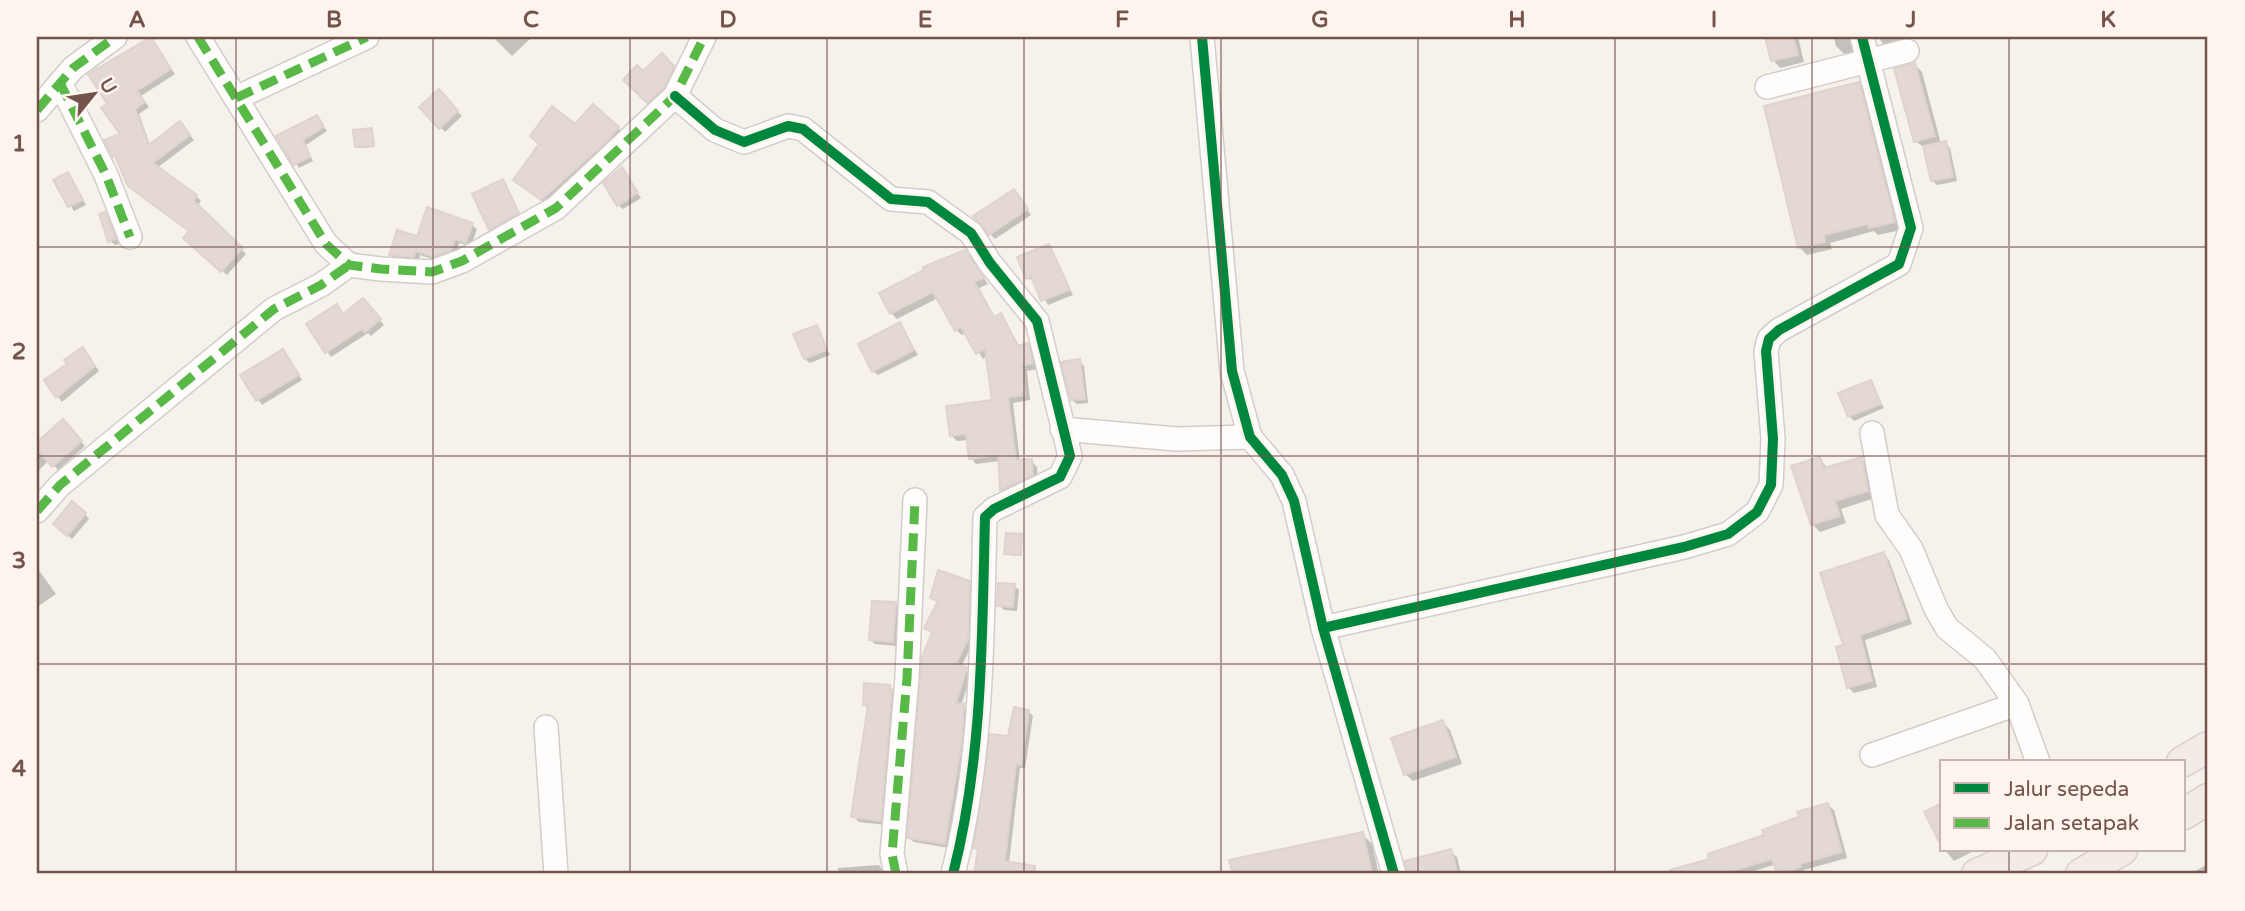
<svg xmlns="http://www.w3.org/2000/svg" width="2245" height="911" font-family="'Varela Round',sans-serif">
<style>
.shadow{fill:#0003}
.building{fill:#e3d8d3;stroke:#dfd3ce;stroke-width:2}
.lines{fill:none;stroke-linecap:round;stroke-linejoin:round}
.minor-casing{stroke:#d5ccc9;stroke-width:26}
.major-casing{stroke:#d8ceca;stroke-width:33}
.minor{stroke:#fefdfc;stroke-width:23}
.major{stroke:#f2ebe6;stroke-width:30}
.quiet{stroke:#58b947;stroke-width:9;stroke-dasharray:18 9;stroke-linecap:butt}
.cycleway-casing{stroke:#fef4ee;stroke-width:15}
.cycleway{stroke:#00873e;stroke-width:10}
.grid{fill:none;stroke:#74534d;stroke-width:2;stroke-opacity:0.55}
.neatline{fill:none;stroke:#74534d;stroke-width:2.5}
.grid-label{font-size:23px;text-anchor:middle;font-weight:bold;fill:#74534d}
</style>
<rect width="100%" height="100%" fill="#f6f1eb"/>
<g class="shadow">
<path d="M493,37H532L512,56Z"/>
<path d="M1767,37H1798L1804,62L1780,68L1773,60Z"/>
<path d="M1834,37H1860L1856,51L1844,54L1836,46Z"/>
<path d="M1878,37H1909L1910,43L1887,49Z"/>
<path d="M151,39L175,74L141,96L149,107L139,114L150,145L184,128L194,140L157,168L196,196L201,201L197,206L246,254L227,275L185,238L191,232L114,156L122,135L109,104Z"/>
<path d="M662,56L678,72L668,92L653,107L625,80L643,74Z"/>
<path d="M1915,65L1922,72L1941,144L1945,143L1950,148L1957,181L1937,185L1932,180L1925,148L1915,141Z"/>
<path d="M1859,84L1866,92L1901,230L1878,235L1874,231L1830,243L1832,249L1807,255L1799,247Z"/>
<path d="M438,92L462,116L445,132L422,108Z"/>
<path d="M320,121L327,131L306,145L313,161L299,168L278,137Z"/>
<path d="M575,127L618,128L622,132L547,204L520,185Z"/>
<path d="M372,130L375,147L358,148L356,146Z"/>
<path d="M622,169L641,198L623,209L618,205Z"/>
<path d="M67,174L86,205L74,211L55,180Z"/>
<path d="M502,181L522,218L495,233L490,229Z"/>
<path d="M1018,196L1031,215L995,239L990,234Z"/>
<path d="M105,214L109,219L119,244L115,245L110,241Z"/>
<path d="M472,225L477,229L471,246L459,243L456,254L439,261L420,255L419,261L395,259L391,255L418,238Z"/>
<path d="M1048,246L1073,295L1048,305L1035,281L1027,278Z"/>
<path d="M965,252L988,284L979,288L995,318L1001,315L1020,347L1027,345L1033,351L1038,369L1027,371L1030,400L1013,403L1020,462L1031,461L1037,467L1038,480L1007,495L1002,490L1000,461L976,464L971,458L969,440L957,441L951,435L994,402L987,356L983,359L967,333L962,335L956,330L938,298L897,319L891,313Z"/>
<path d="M367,305L384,325L371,336L368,333L331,357L309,325L337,306L345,316Z"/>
<path d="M900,324L918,355L878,375L873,371Z"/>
<path d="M816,327L830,355L810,363L805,359Z"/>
<path d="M87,354L99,371L62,402L46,381Z"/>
<path d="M287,356L302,380L262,405L242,376Z"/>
<path d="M1079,361L1084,366L1088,403L1077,404L1072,400Z"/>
<path d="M1870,382L1884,408L1854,421L1849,416Z"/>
<path d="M63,421L85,446L58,470L49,460L37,472V444Z"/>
<path d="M1820,459L1828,469L1861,459L1869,466L1875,498L1841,509L1846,523L1820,532L1812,524Z"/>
<path d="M85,514L89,519L72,539L59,528Z"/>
<path d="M1021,536L1022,556L1008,555L1006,553Z"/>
<path d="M1884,554L1889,560L1912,624L1865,640L1877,687L1854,693L1848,687L1845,646Z"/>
<path d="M38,569L56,594L37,607V570Z"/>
<path d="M969,582L974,587L972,645L961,667L971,674L961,706L968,711L960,790L950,848L914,842L909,838L933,633L926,627L939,603L932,597Z"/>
<path d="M1014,586L1019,590L1017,611L1004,610L999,605Z"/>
<path d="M895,604L900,609L897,646L875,644L870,639Z"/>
<path d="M889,687L897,696L886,825L859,822L853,816L869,709L864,704Z"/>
<path d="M1028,711L1033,716L1025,768H1020L1009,863L1014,868L1012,874H976L980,852L975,847L1010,738Z"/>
<path d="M1443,722L1450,730L1462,764L1413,781L1405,774Z"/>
<path d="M1828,805L1834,810L1847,858L1804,870L1805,873L1802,874H1779L1776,864L1745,874H1687L1685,867L1711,860L1766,837Z"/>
<path d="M1362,834L1372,844L1379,874H1234L1231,861Z"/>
<path d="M1945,850H1976L1954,861Z"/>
<path d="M1450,851L1457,857L1461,874H1409L1407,863Z"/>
<path d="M2208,864V874H2190Z"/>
<path d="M879,865L885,874H838V868Z"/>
</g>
<g class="building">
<path d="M151,37L171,69L137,91L145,102L135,109L149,145L180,121L190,135L153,163L197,195L194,201L243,248L221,272L183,238L189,231L128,186L115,156L113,157L104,140L120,134L101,108L107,104L88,74Z"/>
<path d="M1765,37H1793L1798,55L1771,61Z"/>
<path d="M662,53L674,66L664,88L647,103L623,80L637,65L643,71Z"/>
<path d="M1915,63L1935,136L1914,142L1894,69Z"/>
<path d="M1859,82L1895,222L1869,228L1868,224L1824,235L1825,242L1798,248L1764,106Z"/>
<path d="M439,89L458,111L439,129L419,107Z"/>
<path d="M593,104L619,127L608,140L541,200L513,180L539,144L530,136L552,106L575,124Z"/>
<path d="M317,115L324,127L303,140L310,157L293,165L276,136Z"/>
<path d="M372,128L374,146L355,147L353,130Z"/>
<path d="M1946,141L1953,177L1931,181L1923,146Z"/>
<path d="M622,167L638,193L617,206L603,183Z"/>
<path d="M68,172L83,200L68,207L53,180Z"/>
<path d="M503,179L519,213L489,230L472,194Z"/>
<path d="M1014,189L1028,209L989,235L973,216Z"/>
<path d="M427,207L473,223L466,243L455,239L451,250L433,257L416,251L414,257L389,255L397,230L417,236Z"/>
<path d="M105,212L116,239L108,242L99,214Z"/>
<path d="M1049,244L1070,290L1041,301L1031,276L1026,279L1017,257Z"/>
<path d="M965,250L984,278L974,282L994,317L1001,313L1018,346L1028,343L1033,363L1022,366L1025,395L1008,397L1016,460L1032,459L1033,475L1000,490L998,455L969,459L966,434L950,436L946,406L992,400L985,349L976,354L961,327L955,331L933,292L890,314L879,293L924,270L923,267Z"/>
<path d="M363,298L381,319L365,332L362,329L325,353L306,324L337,304L343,314Z"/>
<path d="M900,322L914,350L872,372L858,344Z"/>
<path d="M817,325L827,350L804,359L793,334Z"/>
<path d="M83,347L95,366L56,398L44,380L67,364L64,360Z"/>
<path d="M283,349L299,375L256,401L240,375Z"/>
<path d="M1080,359L1085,399L1071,400L1061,362Z"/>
<path d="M1871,380L1881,404L1848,417L1838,393Z"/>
<path d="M63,419L82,441L52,467L37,449V442Z"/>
<path d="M1820,457L1824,468L1862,457L1868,491L1835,501L1840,516L1811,525L1791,466Z"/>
<path d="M72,501L86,513L67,536L53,524Z"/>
<path d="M1006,533L1022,534L1021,555L1004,554Z"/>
<path d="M1884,552L1907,619L1860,635L1872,681L1847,688L1836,647L1843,645L1820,573Z"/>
<path d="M938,570L970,581L968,640L956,663L967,668L956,703L964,704L962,740L945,844L907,838L922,657L932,632L924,628L938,601L930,598Z"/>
<path d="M998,583L1015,584L1013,607L997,606Z"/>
<path d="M872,601L896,602L893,642L869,640Z"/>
<path d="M864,683L890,685L889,694L892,688L881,821L851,817L868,705H863Z"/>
<path d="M1014,707L1029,710L1021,765L1016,764L1005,861L1035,866V874H974L978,849L973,848L990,734L1008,736Z"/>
<path d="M1443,720L1456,757L1404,775L1391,738Z"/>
<path d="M1828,803L1842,852L1800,864L1801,867L1781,874H1777L1772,859L1723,874H1671L1670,870L1709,859L1708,854L1764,835L1762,830L1799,817L1797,812Z"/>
<path d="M1942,803V847L1924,812Z"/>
<path d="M1363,832L1372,874H1233L1229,860Z"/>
<path d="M1451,849L1458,874H1408L1405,861Z"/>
</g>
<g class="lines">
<defs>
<g id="minor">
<path d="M198,37L326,244L349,265L381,269L432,272L462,261L556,208L675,96L704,37"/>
<path d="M1202,37L1232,371L1250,437L1282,475L1294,501L1323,628L1394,874"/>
<path d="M60,83L106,175L130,237"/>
<path d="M1767,87L1907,51"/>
<path d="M675,96L715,130L744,142L788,126L803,129L891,199L928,202L971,233L990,263L1037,321L1070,456L1060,477L994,509L985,517C982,636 983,758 953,874"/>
<path d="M236,98L367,37"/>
<path d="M37,110L73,68L115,37"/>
<path d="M1062,429L1176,439L1250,437"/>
<path d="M1872,433L1887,515L1911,549L1936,609L1947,628L1985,659L2017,704L2038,762"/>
<path d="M37,511L60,485L274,309L321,285L349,265"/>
<path d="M1323,628L1684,547L1728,534L1757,512L1771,485L1773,439L1766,351L1769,339L1779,330L1899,264L1911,228L1862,37"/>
<path d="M546,727L556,874"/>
<path d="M1872,755L2017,704"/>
<path d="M896,874L892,854L907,678L915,500"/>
</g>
<g id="major">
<path d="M2182,762L2208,747"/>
<path d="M2184,814L2208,799"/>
<path d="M1977,874L2032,850"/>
<path d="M2081,874L2122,850"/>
</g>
</defs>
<use href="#minor" class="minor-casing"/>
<use href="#major" class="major-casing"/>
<use href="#minor" class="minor"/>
<use href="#major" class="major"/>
<g class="quiet">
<path d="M198,37L326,244L349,265L381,269L432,272L462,261L556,208L675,96L704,37"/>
<path d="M60,83L106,175L130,237"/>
<path d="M236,98L367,37"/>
<path d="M37,110L73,68L115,37"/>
<path d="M37,511L60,485L274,309L321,285L349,265"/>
<path d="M896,874L892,854L907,678L915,500"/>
</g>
<defs>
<g id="cycleway">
<path d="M1202,37L1232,371L1250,437L1282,475L1294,501L1323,628L1394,874"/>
<path d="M675,96L715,130L744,142L788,126L803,129L891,199L928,202L971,233L990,263L1037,321L1070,456L1060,477L994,509L985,517C982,636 983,758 953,874"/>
<path d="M1323,628L1684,547L1728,534L1757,512L1771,485L1773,439L1766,351L1769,339L1779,330L1899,264L1911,228L1862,37"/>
</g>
</defs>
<use href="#cycleway" class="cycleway-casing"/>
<use href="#cycleway" class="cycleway"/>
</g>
<path class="grid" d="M236,37V874M433,37V874M630,37V874M827,37V874M1024,37V874M1221,37V874M1418,37V874M1615,37V874M1812,37V874M2009,37V762M37,247H2208M37,456H2208M37,664H2208M2009,850V874"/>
<rect width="2245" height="911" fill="none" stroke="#fef4ee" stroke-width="77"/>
<rect x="1940" y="760" width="245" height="91" fill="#fef4ee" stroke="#c7b4ae" stroke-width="2"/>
<rect x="1954" y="783" width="35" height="10" fill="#00873e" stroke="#c7b4ae" stroke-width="2"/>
<text x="2004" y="796" font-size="21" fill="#74534d">Jalur sepeda</text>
<rect x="1954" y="818" width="35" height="10" fill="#58b947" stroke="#c7b4ae" stroke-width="2"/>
<text x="2004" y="830" font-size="21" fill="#74534d">Jalan setapak</text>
<g transform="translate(94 94) rotate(60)" stroke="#fef4ee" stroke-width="5" paint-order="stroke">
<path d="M0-5L12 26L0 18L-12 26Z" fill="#74534d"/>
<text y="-10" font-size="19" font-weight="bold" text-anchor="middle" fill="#74534d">U</text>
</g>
<rect x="38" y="38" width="2168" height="834" class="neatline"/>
<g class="grid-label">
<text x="137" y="27">A</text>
<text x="334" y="27">B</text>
<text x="531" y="27">C</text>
<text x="728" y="27">D</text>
<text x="925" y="27">E</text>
<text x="1122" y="27">F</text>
<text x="1320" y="27">G</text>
<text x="1517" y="27">H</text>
<text x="1714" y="27">I</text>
<text x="1911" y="27">J</text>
<text x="2108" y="27">K</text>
<text x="19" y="151">1</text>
<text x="19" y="359">2</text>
<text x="19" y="568">3</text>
<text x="19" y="776">4</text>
</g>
</svg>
